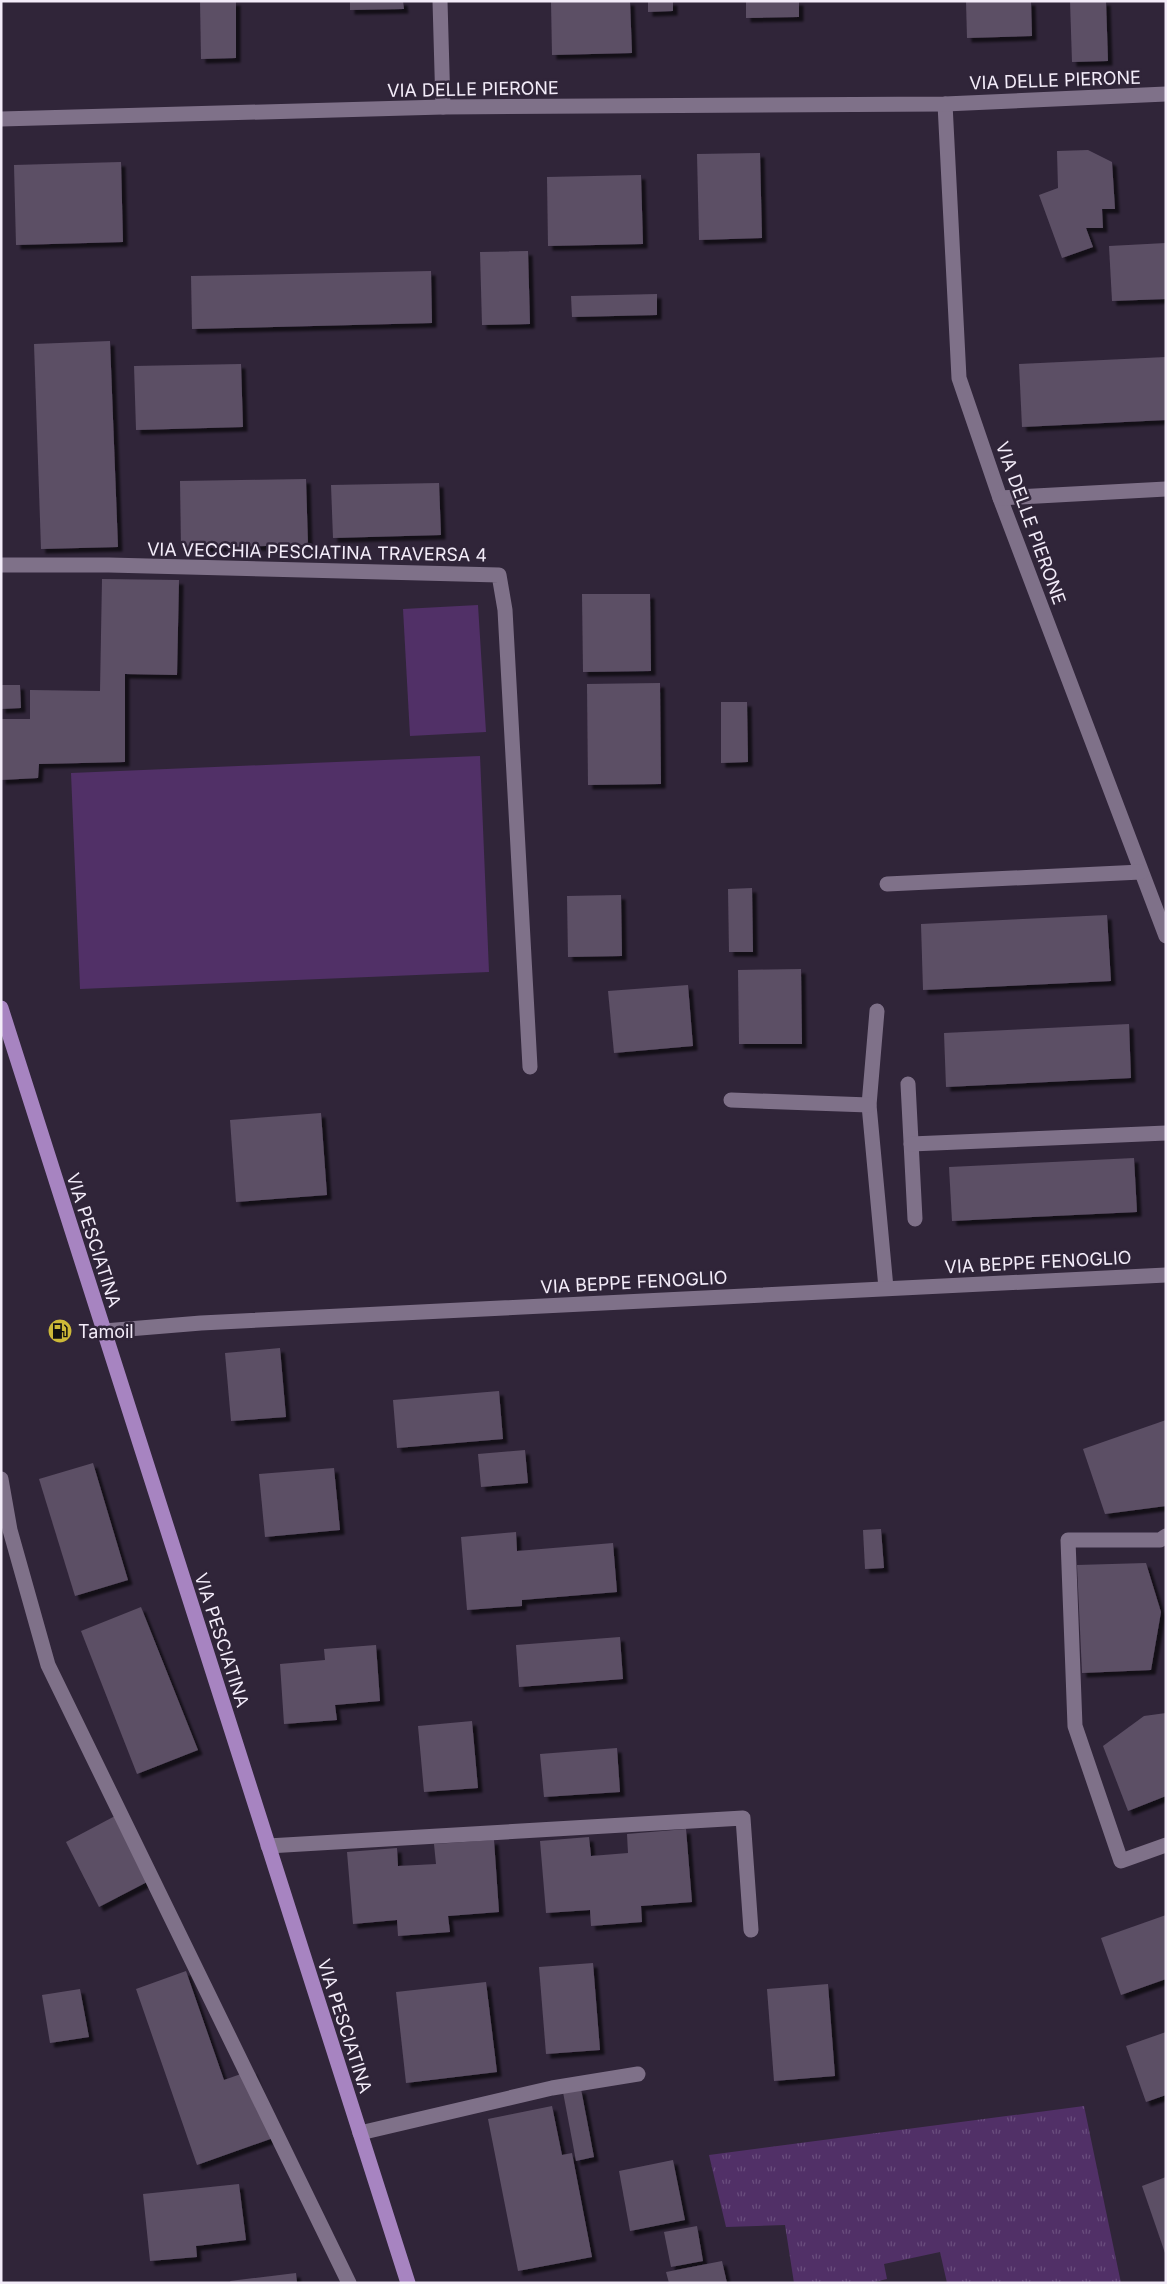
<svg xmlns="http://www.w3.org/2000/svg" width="1167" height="2284" font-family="Inter,sans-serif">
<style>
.grass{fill:url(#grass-tufts)}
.park{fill:#513067}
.building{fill:#5c4f65;filter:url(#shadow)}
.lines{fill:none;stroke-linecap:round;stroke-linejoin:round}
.street{stroke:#7f7189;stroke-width:15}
.primary{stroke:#a784c1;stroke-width:15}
.labels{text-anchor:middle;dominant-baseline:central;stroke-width:5;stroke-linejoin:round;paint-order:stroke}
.street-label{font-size:18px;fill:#f3ecf9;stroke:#302539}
.poi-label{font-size:18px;fill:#f3ecf9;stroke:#302539;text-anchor:start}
</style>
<defs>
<pattern id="grass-tufts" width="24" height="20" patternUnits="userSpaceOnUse" patternTransform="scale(1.25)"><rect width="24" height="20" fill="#513067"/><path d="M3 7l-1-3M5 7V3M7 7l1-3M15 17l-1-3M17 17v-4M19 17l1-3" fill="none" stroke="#6a4e7e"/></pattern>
<filter id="shadow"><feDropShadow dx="4.5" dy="4.5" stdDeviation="1" flood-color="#0009"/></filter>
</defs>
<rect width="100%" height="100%" fill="#302539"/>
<path class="grass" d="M1084,2106L1121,2283H947L940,2252L884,2264L887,2279L870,2283H794L785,2225L726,2227L709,2155Z"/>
<g class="park">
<path d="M478,605L486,732L410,736L403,609Z"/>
<path d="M480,756L489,972L80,989L71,773Z"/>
</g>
<g class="building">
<path d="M200,1H236V58L201,59Z"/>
<path d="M350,1H403L404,9L350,10Z"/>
<path d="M551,1H630L632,53L552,55Z"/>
<path d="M648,1H673V11L648,12Z"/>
<path d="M746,1H799V17L746,18Z"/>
<path d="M966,1H1031L1032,36L967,38Z"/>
<path d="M1070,1H1106L1108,61L1072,62Z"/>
<path d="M1088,150L1112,162L1115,209H1102L1103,228H1086L1093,247L1062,258L1039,195L1058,188L1057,151Z"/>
<path d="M760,153L762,238L699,240L697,154Z"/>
<path d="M121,162L123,242L16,245L14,165Z"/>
<path d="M641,175L643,244L548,246L547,177Z"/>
<path d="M1166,243V299L1112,301L1109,246Z"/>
<path d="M528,251L530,324L482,325L480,252Z"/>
<path d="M431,271L432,323L192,329L191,276Z"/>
<path d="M657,294V315L572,317L571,296Z"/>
<path d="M110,341L118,547L41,549L34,344Z"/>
<path d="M1166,357V420L1022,427L1019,364Z"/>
<path d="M241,364L243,427L136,430L134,366Z"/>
<path d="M306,479L308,545L181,548L180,481Z"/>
<path d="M439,483L441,535L333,538L331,485Z"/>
<path d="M102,579L179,580L177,675L125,674V762L39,764L38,778L1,780V719H30V690L100,691Z"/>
<path d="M582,594H650L651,671L583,672Z"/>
<path d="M660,683L661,784L588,785L587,684Z"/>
<path d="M1,685H20L21,708L1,709Z"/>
<path d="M721,702H747L748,762L721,763Z"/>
<path d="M752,888L753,952H729L728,889Z"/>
<path d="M621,895L622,956L568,957L567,896Z"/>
<path d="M1107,915L1111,981L923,990L921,924Z"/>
<path d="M801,969L802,1044H739L738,970Z"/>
<path d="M688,985L693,1046L614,1053L608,991Z"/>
<path d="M1129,1024L1131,1078L946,1087L944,1033Z"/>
<path d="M321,1113L327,1195L236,1202L230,1120Z"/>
<path d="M1134,1158L1137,1212L952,1221L949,1167Z"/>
<path d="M280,1348L286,1417L231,1421L225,1353Z"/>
<path d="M499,1391L503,1439L397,1448L393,1400Z"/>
<path d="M1166,1420V1506L1105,1514L1083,1449Z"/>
<path d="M525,1450L528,1483L481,1487L478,1454Z"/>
<path d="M93,1463L128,1580L75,1596L39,1479Z"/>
<path d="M334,1468L340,1530L265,1537L259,1474Z"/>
<path d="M881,1529L884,1568L865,1569L863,1530Z"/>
<path d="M516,1532L517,1551L613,1543L617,1592L522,1600V1606L467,1610L461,1537Z"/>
<path d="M1146,1563L1161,1612L1151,1670L1082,1673L1077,1565Z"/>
<path d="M141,1607L198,1750L137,1774L81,1631Z"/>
<path d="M620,1637L623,1679L519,1687L516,1645Z"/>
<path d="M376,1645L380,1701L335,1705L337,1720L284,1724L280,1664L325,1660L324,1649Z"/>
<path d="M1166,1713V1796L1128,1811L1103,1746L1144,1716Z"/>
<path d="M472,1721L478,1788L424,1792L418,1726Z"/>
<path d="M617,1748L620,1792L544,1797L540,1754Z"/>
<path d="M115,1816L149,1881L99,1907L66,1842Z"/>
<path d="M686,1829L692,1902L641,1906L642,1922L591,1926L590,1910L546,1913L540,1841L589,1837L591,1856L628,1853L627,1834Z"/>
<path d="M494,1840L499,1912L448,1916L450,1932L398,1936L397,1920L353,1924L347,1852L397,1848L398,1866L436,1864L434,1844Z"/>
<path d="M1166,1915V1979L1121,1995L1101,1938Z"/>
<path d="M593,1963L600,2050L546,2054L539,1967Z"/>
<path d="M186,1971L224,2080L252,2070L276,2137L197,2165L136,1989Z"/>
<path d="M486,1982L497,2072L406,2083L396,1992Z"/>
<path d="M828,1984L835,2076L774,2081L767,1989Z"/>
<path d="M80,1989L89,2037L50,2043L42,1995Z"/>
<path d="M1166,2032V2095L1146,2102L1126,2046Z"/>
<path d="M581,2089L594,2157L576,2161L563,2092Z"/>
<path d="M552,2106L562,2155L572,2153L592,2257L518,2271L488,2119Z"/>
<path d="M673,2160L685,2220L630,2231L619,2171Z"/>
<path d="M1166,2177V2253H1165L1142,2186Z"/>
<path d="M239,2184L246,2240L196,2246L197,2257L150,2261L143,2194Z"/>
<path d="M697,2226L703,2261L671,2267L664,2232Z"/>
<path d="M722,2261L727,2283H669L666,2272Z"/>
<path d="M296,2273L297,2283H231L230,2281Z"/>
</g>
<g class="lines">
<g class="street">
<path d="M440,1L443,107"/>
<path d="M945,104L959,378L1000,498L1166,936"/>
<path d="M1,119L443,107L945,104L1166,94"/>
<path d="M1000,498L1166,489"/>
<path d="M1,565H109L499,575L505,610L530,1067"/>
<path d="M887,884L1141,872"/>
<path d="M877,1011L869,1105L886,1288"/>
<path d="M908,1084L915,1219"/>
<path d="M731,1100L869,1105"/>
<path d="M911,1144L1166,1133"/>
<path d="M104,1331L201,1323L1166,1275"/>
<path d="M1,1479L10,1530L48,1665L349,2283"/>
<path d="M1166,1536L1160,1540H1068L1075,1726L1121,1861L1166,1845"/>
<path d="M268,1846L743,1818L751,1930"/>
<path d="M360,2133L552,2088L638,2074"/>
</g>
<path class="primary" d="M1,1008L408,2283"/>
</g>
<defs>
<symbol id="fuel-disc" viewBox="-11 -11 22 22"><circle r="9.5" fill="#cdb938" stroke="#302539"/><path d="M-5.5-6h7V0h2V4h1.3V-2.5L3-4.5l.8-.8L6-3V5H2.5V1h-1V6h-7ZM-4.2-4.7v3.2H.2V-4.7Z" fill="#111"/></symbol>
</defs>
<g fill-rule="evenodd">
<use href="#fuel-disc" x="46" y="1317" width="28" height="28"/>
</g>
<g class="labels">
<g class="street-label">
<text transform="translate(1055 80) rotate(-2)">VIA DELLE PIERONE</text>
<text transform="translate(473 89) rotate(-1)">VIA DELLE PIERONE</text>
<text transform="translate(1031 523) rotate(70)">VIA DELLE PIERONE</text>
<text transform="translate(317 552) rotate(1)">VIA VECCHIA PESCIATINA TRAVERSA 4</text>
<text transform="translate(94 1240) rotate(72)">VIA PESCIATINA</text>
<text transform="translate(1038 1262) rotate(-3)">VIA BEPPE FENOGLIO</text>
<text transform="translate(634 1282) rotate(-3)">VIA BEPPE FENOGLIO</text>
<text transform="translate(222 1640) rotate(72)">VIA PESCIATINA</text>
<text transform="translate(345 2026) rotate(72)">VIA PESCIATINA</text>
</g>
<g class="poi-label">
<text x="78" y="1331">Tamoil</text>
</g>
</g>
<rect width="1167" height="2284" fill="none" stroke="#f3ecf9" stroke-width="5"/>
</svg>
